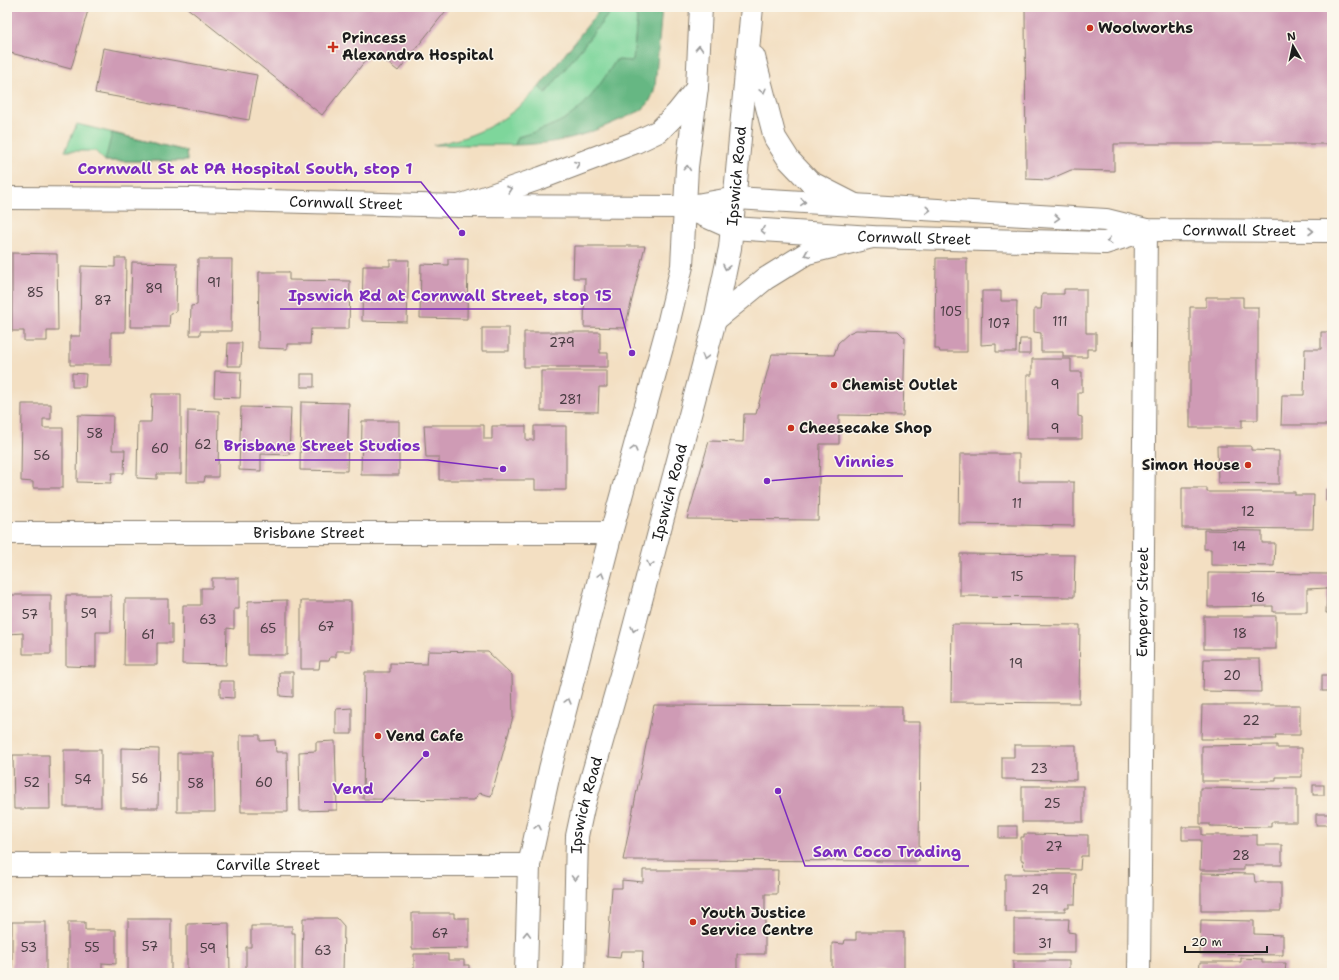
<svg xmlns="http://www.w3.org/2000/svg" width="1339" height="980" font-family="'Shantell Sans',sans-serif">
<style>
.green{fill:#7ed69b;stroke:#4d795c}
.forest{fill:#66b783;stroke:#416a50}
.building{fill:#cf9bb5}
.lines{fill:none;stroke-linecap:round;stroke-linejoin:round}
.minor-casing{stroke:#887e6f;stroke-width:24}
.secondary-casing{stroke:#887e6f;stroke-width:24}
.trunk-casing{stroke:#887e6f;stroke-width:24}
.minor{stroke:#fff;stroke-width:22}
.secondary{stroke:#fff;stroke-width:22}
.trunk{stroke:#fff;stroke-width:22}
.oneway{stroke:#999}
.poi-dot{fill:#c8321e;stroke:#fbf7ec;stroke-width:1.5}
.labels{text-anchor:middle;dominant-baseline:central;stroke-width:3;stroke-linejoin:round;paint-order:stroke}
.number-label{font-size:13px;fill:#493c42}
.poi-label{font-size:15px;font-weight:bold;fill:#1c1c1c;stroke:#fbf7ec;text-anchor:start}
.street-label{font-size:15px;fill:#1c1c1c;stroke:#fbf7ec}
.leader{fill:none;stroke:#7b2cbf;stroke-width:1.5}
.callout-dot{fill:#7b2cbf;stroke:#fbf7ec;stroke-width:1.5}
.callout-label{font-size:16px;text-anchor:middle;font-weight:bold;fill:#7b2cbf;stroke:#fbf7ec;stroke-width:3;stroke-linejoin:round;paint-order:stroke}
</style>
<rect width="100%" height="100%" fill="#fbf7ec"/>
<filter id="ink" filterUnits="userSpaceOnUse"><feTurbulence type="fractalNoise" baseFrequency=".025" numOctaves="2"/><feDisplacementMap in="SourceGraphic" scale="8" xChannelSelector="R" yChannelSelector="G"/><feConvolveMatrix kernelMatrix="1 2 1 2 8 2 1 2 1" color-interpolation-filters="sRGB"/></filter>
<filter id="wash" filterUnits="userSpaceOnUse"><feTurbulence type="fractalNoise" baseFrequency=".012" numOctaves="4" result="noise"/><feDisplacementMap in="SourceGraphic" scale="16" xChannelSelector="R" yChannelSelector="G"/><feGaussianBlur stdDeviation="0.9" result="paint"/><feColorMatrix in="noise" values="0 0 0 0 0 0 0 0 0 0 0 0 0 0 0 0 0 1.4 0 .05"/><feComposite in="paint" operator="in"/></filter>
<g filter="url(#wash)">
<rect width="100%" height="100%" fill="#f3dfc2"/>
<g class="green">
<path d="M614,7H633L637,19L633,61L616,60C601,85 587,108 562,122C548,129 532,133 518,137L515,145H433C478,137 508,121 539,87L546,92Z"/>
<path d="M77,124L186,151L187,161H105L95,151H65Z"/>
</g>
<g class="forest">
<path d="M602,7H614L546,93L539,87Z"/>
<path d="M633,7H662L655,87C652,98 649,105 640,111C593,132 567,144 515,145L518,137C574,121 585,109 616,60L633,61L637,19Z"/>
<path d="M112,133L186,151L187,161H105Z"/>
</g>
<g id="blocks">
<g class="building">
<path d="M7,7H89L71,69L7,52Z"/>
<path d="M186,7H449L398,71L373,51L322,115Z"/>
<path d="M1025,7H1332V144H1114V171L1071,170L1048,180L1026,179Z"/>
<path d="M103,48L257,75L249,120L95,93Z"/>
<path d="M574,246H645L625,328L584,327L585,278H573Z"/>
<path d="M12,253L57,254L58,331H47V341H24V331H12Z"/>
<path d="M115,258H126L125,332H111V365H70V336H80L81,266L115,267Z"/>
<path d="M936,258H967V352H940L939,349H935Z"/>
<path d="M198,259H232L231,331H200V335H190L191,306L197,305Z"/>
<path d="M448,259H468L467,319L420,318L421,264L448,265Z"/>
<path d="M390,260H409L407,322L362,321L363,266H390Z"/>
<path d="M132,262L177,263L176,312L170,313L169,327H130Z"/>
<path d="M259,272H289V280L350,281L349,329H311L310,344H287V349L258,348Z"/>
<path d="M1064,289H1086V333H1096V349H1087V357H1063V352H1041V333L1034,332V309H1041L1042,294H1064Z"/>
<path d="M982,291H1001V301H1017L1016,352H996V344L981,345Z"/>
<path d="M1206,297H1243V307H1258V420H1242V428H1190V307H1206Z"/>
<rect x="482" y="328" width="27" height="23"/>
<path d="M856,330L898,331L905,338L903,416L839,415V444H820L818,520L687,519L709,441L743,442L744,414H756L772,354L834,355L838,343L849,333Z"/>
<path d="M524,332H600V353H608V367H524Z"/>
<path d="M1321,332H1332V425H1281L1282,395H1304L1305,349H1321Z"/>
<path d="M1020,339H1030V354H1019Z"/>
<path d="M228,343H242L241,366H227Z"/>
<path d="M1032,359H1071V372H1082V392H1078V416L1082,417V439H1027V375H1032Z"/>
<path d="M215,371L241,372L240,398L214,397Z"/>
<path d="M541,371H607V387H599L598,412L541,411Z"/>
<path d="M72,373L86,374L85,387H72Z"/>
<rect x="301" y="374" width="13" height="13"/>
<path d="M152,394H181V474H157V479L137,478L138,422H151Z"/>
<path d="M301,402L349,403L347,471L300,470Z"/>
<path d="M22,404H51V419H43V428H63V488H33V482L21,481Z"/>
<path d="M241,407L291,408L289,455L261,454V471L239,470Z"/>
<path d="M188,410L219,411L218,477H205L204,482H187Z"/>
<path d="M78,415L113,416L112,450H125L124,473H112L111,483L77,482Z"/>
<path d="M362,421H399V475H361Z"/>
<path d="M424,425H484V439H492V426H526V440H534V426H566V490H535V480H439V457H426Z"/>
<path d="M1217,446H1251V450L1279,451V484L1218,483Z"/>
<path d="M960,454H1019V482H1074V526L959,524Z"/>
<path d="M1182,488H1207V492H1295V495H1314L1313,529L1182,528Z"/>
<path d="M1326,489H1332V500L1326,501Z"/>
<path d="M1204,530L1262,531V543H1275L1274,566L1211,565V549H1204Z"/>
<path d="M960,554L1075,555L1074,597L960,596Z"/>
<path d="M1208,573L1332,574V613H1326L1327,588L1307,589V612H1273V606L1208,607Z"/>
<path d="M212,578H239V609H234V629L227,628L226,665L182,664L183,605H201V588H212Z"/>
<path d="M8,595H51V654H23V633L8,634Z"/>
<path d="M66,595H111V632H96V667L66,666Z"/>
<path d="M125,599H168V624H172V643H157V665H124Z"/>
<path d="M287,600V655H248V601Z"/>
<path d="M301,601H351V651H336V657H330L329,661H320L319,669H301Z"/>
<rect x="1204" y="616" width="72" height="33"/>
<path d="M952,624L1080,625L1079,703L951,702Z"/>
<path d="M428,651L488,652L512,675L513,717L491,796L479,793L474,800L363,799L365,672H390V663L427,664Z"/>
<path d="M1204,659H1260L1261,692L1203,691Z"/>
<path d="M279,672H293V697L280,696Z"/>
<rect x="1322" y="675" width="10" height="16"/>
<path d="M220,681H234V698L220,697Z"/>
<path d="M654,705L902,706V722H920L919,861L623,860Z"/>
<path d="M1202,705H1300V735H1275L1276,739H1201Z"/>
<path d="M352,708V734H336V709Z"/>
<path d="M240,735H260V741L275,740L276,752H287L288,812H241Z"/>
<path d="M335,741L337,810L300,811L299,752L316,751V742Z"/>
<path d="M1014,745H1076V780L1002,779V757H1014Z"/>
<path d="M1277,745V748H1302V777H1276V781H1202V746Z"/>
<path d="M121,748L159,749L158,808H121Z"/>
<rect x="64" y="750" width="37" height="57"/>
<path d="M177,753H214L215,812H177Z"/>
<path d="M13,755H49L50,809H14Z"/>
<rect x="1313" y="785" width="11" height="10"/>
<rect x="1022" y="786" width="61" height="36"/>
<path d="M1200,788L1297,789V822H1271V827L1210,826V824H1200Z"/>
<rect x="1316" y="814" width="15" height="11"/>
<rect x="999" y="826" width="18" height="12"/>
<path d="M1182,827H1202V835H1257V845H1282V865H1244V870H1200L1201,840H1182Z"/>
<path d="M1024,834L1088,835V856H1081L1080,870L1024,869L1023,860H1021V837H1024Z"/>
<path d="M643,870H778L777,894H765V954H737V973H642L643,951H621L620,958L607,957L612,888H622V880L643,882Z"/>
<path d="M1201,873L1254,874L1255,882H1281V911H1201Z"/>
<path d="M1005,874H1076L1075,904H1069V908H1065V911H1005Z"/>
<path d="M412,913H454V918H469V948L412,949Z"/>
<path d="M303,918H337L344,926L343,973H302Z"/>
<rect x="128" y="919" width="43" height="54"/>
<path d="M1014,919H1069L1068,932L1075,933V953H1014Z"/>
<path d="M1201,920L1254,921V934L1283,935V955L1200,954Z"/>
<rect x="12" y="922" width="34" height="51"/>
<path d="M68,922H85V930H116V964L102,963V972L68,973Z"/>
<path d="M229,923L230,973H187V924Z"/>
<path d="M251,926H292V933H295V973H246V947H251Z"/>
<path d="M856,932H904V973H832V943L844,944L845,940H856Z"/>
<path d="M414,954H448V960H464V965H469V973H407V970H414Z"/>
<path d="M1241,958L1262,959V963H1286L1285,973H1199L1200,962H1241Z"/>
<path d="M1013,961H1069V971H1075V973H1013Z"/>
</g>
</g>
</g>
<g filter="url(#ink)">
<use href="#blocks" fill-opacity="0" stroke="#887e6f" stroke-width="1"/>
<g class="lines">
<defs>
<g id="minor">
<path id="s1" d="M7,533H611"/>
<path id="s2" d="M7,865H529"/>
<path id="s3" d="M1139,973L1146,230"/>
</g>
<g id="secondary">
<path id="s4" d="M7,198L192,199L459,206L685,207L736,198L1106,220L1146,230L1332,231"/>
<path id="s5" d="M685,207L732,228L872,237L1105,243L1146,230"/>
</g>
<g id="trunk">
<path d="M754,57L775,138L789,160L810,182L855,205"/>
<path d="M459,206L541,178L636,142L659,131L677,113L697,88"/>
<path d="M715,320L765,279L807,253L872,237"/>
<path d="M526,973L529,865L550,769L611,533L667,329L682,266L687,167L697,87L701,7"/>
<path id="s6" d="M574,973L577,836L583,808L628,650L715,320L730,248L752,7"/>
</g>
</defs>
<use href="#minor" class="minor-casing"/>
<use href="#secondary" class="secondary-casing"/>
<use href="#trunk" class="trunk-casing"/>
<use href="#minor" class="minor"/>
<use href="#secondary" class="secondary"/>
<use href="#trunk" class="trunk"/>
</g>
<defs><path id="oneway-chevron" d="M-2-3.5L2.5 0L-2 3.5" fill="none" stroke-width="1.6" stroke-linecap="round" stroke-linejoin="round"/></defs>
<g class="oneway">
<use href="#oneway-chevron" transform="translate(699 48) rotate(-87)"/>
<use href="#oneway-chevron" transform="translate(763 91) rotate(76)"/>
<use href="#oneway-chevron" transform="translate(577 164) rotate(-21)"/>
<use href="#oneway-chevron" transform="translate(687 168) rotate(-85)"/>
<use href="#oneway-chevron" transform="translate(509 189) rotate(-19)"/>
<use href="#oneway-chevron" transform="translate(803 202) rotate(4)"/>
<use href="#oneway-chevron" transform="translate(928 210) rotate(4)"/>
<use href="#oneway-chevron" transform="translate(1057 218) rotate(4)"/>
<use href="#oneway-chevron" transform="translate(763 230) rotate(-176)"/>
<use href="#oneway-chevron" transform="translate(1311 231)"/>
<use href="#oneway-chevron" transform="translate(1109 241) rotate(167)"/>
<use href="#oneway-chevron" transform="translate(807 254) rotate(157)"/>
<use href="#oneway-chevron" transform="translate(726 267) rotate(102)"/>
<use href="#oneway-chevron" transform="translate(705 357) rotate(105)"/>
<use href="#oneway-chevron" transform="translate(634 449) rotate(-75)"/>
<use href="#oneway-chevron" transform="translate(650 564) rotate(104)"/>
<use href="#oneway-chevron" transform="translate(601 575) rotate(-75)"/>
<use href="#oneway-chevron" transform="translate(634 629) rotate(104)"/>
<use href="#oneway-chevron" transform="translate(568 701) rotate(-75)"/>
<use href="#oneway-chevron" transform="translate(538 827) rotate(-78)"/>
<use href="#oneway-chevron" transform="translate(575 878) rotate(91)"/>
<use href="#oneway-chevron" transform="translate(527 934) rotate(-88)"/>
</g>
</g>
<g class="poi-dot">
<circle cx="1090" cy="28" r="4"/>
<path d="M331 41h4v4h4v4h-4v4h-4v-4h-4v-4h4z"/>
<circle cx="834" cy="385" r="4"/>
<circle cx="791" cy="428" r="4"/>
<circle cx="1248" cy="465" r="4"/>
<circle cx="378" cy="736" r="4"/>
<circle cx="693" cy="922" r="4"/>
</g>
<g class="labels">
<g class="number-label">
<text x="214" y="282">91</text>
<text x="154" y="288">89</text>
<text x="35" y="292">85</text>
<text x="103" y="300">87</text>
<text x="951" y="311">105</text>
<text x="1060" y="321">111</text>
<text x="999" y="323">107</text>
<text x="562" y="342">279</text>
<text x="1055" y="384">9</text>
<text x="570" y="399">281</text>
<text x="1055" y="428">9</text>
<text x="95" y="433">58</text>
<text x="203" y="444">62</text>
<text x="160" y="448">60</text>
<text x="42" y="455">56</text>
<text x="1017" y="503">11</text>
<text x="1248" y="511">12</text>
<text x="1239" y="546">14</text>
<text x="1017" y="576">15</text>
<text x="1258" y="597">16</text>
<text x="89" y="613">59</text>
<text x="30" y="614">57</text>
<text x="208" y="619">63</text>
<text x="326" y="626">67</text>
<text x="268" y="628">65</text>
<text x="1240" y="633">18</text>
<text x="148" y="634">61</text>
<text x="1016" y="663">19</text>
<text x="1232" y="675">20</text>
<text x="1251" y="720">22</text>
<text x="1039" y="768">23</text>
<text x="140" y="778">56</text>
<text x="83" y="779">54</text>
<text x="32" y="782">52</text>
<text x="264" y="782">60</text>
<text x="196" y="783">58</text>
<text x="1052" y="803">25</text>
<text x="1054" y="846">27</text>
<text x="1241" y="855">28</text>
<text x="1040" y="889">29</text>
<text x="440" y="933">67</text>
<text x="1045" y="943">31</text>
<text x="150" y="946">57</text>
<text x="29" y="947">53</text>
<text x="92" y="947">55</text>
<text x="208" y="948">59</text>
<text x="323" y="950">63</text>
</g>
<g class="poi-label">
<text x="1098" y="28">Woolworths</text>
<text x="342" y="38">Princess<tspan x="342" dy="17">Alexandra Hospital</tspan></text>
<text x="842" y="385">Chemist Outlet</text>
<text x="799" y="428">Cheesecake Shop</text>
<text x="1240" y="465" text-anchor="end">Simon House</text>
<text x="386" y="736">Vend Cafe</text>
<text x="701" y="913">Youth Justice<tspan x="701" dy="17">Service Centre</tspan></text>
</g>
<g class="street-label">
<text stroke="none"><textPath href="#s6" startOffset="817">Ipswich Road</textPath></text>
<text stroke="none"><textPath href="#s4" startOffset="339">Cornwall Street</textPath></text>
<text stroke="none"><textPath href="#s4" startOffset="1235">Cornwall Street</textPath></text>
<text stroke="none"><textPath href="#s5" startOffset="234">Cornwall Street</textPath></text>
<text stroke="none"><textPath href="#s6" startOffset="493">Ipswich Road</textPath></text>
<text stroke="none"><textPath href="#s1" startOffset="302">Brisbane Street</textPath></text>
<text stroke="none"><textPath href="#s3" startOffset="371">Emperor Street</textPath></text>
<text stroke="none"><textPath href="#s6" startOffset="169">Ipswich Road</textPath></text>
<text stroke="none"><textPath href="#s2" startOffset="261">Carville Street</textPath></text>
</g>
</g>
<path class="leader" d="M462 233L421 182H70M632 353L620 309H280M503 469L428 460H215M767 481L826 476H903M426 754L382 802H324M778 791L805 866H969"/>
<g class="callout-dot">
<circle cx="462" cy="233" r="4"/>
<circle cx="632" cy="353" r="4"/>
<circle cx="503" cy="469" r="4"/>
<circle cx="767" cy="481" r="4"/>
<circle cx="426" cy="754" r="4"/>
<circle cx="778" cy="791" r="4"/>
</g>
<g class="callout-label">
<text x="245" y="174">Cornwall St at PA Hospital South, stop 1</text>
<text x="450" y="301">Ipswich Rd at Cornwall Street, stop 15</text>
<text x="322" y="451">Brisbane Street Studios</text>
<text x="864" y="467">Vinnies</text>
<text x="353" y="794">Vend</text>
<text x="887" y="857">Sam Coco Trading</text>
</g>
<rect width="1339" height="980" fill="none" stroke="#fbf7ec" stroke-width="24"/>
<g transform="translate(1293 46) rotate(351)" stroke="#fbf7ec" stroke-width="3" paint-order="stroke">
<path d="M0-3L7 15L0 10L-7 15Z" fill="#1c1c1c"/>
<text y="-6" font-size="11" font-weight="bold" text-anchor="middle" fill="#1c1c1c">N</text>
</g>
<path d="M1185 946v6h82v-6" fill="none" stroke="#1c1c1c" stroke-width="2"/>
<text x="1191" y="946" font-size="12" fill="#1c1c1c" stroke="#fbf7ec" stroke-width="3" paint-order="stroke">20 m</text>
</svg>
